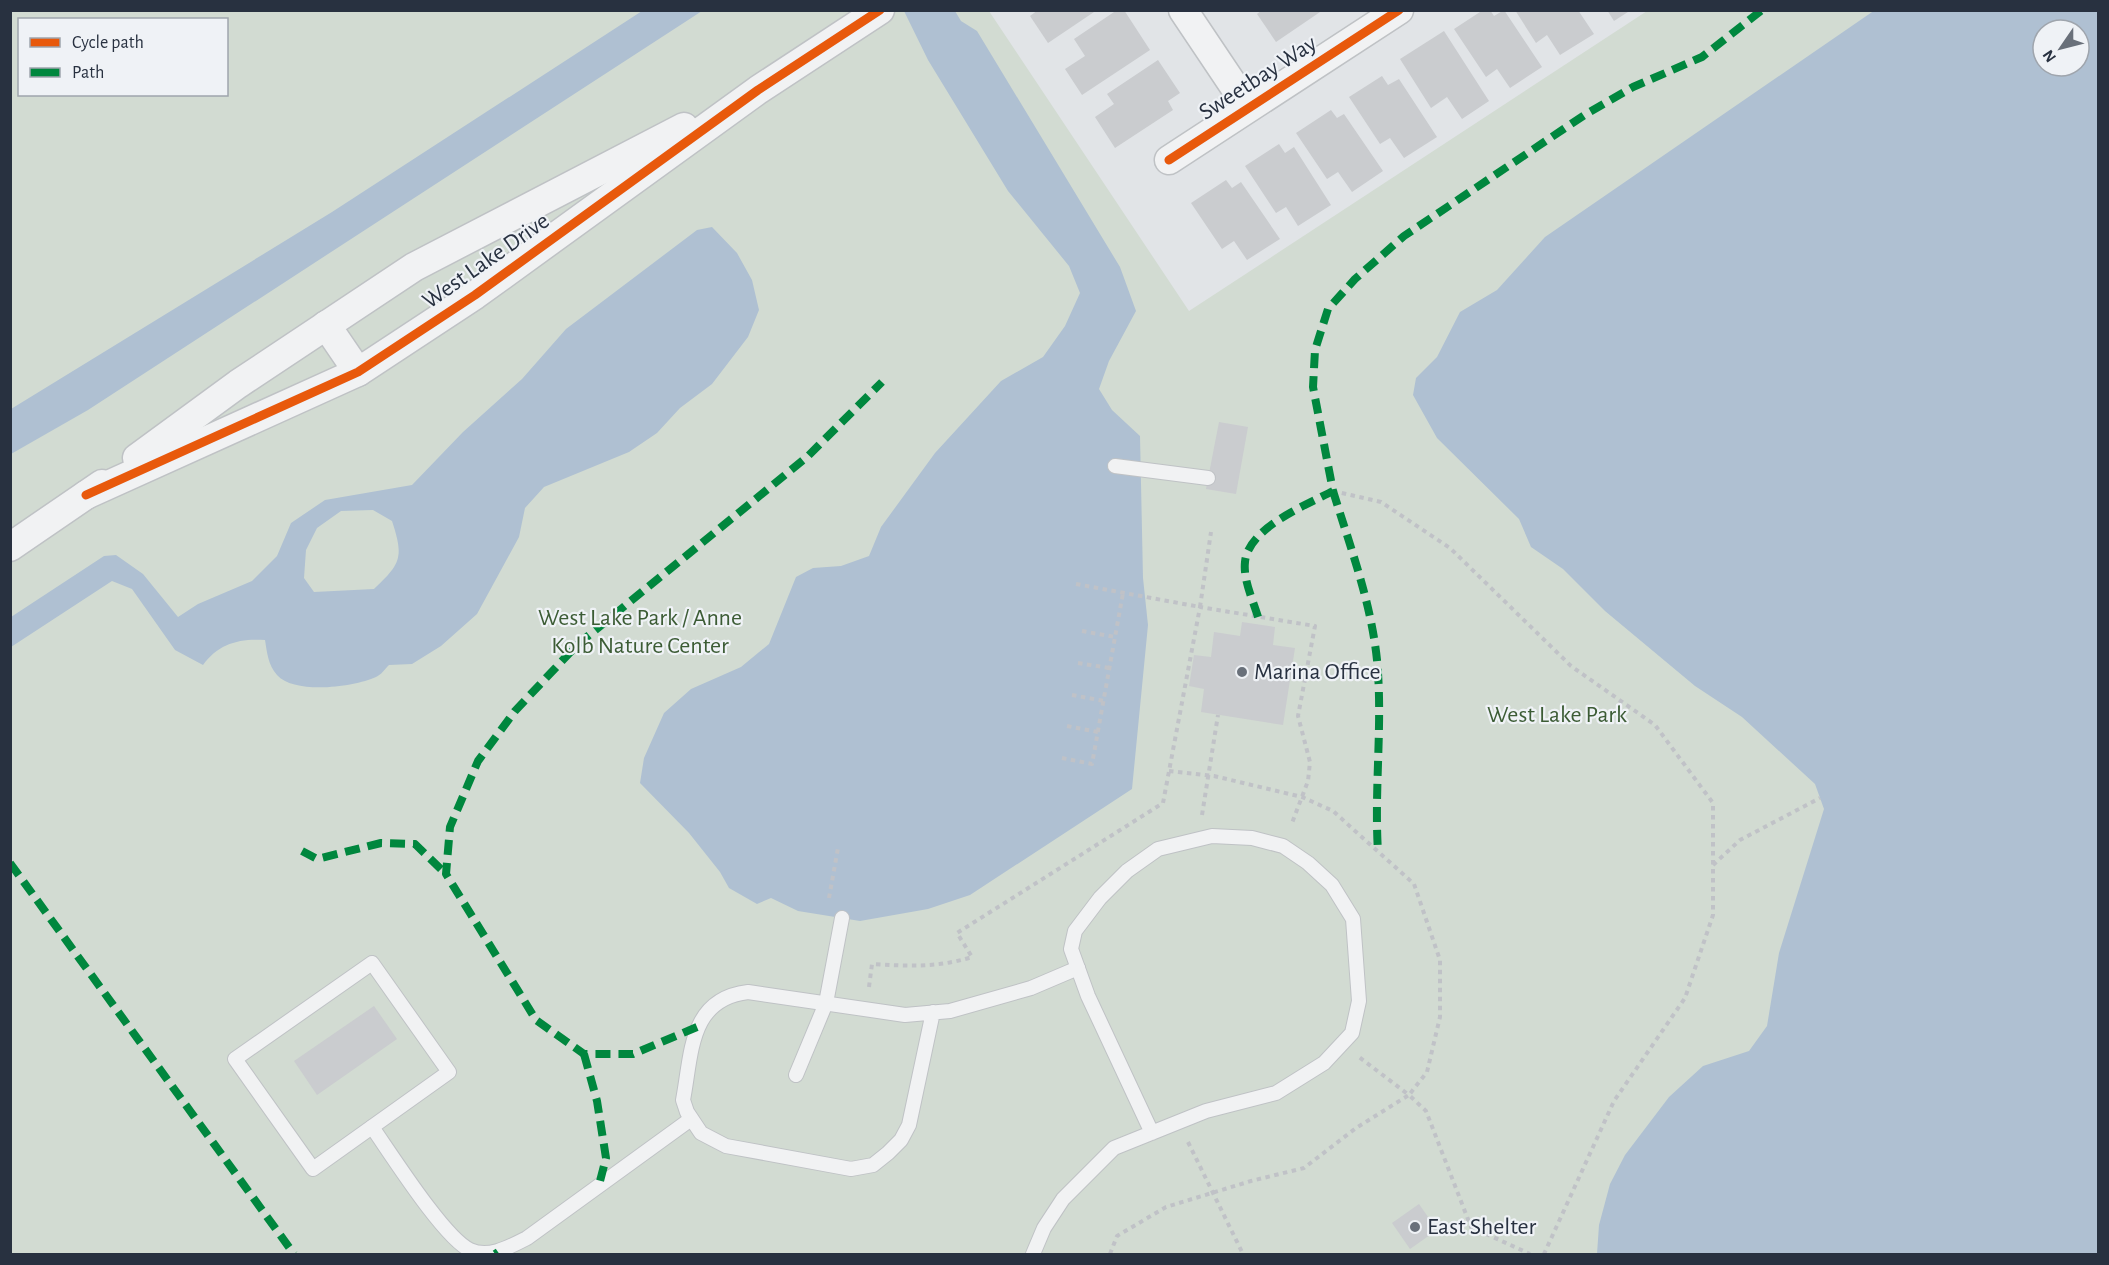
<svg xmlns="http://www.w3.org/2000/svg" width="2109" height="1265" font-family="'Alegreya Sans',sans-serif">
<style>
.green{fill:#d2dbd2;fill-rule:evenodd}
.water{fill:#afc0d2;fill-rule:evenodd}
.building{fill:#cacccf}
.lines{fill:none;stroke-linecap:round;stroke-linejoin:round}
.service-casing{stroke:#bfc2c5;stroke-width:16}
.minor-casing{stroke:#bfc2c5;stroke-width:31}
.path{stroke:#c0c2c7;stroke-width:4;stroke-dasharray:4.5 4.5;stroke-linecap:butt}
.service{stroke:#f1f2f3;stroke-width:14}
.minor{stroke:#f1f2f3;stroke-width:28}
.quiet{stroke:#00873e;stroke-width:8;stroke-dasharray:15 8;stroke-linecap:butt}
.cycleway-casing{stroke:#eff2f6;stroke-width:13}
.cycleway{stroke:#e8590c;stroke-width:9}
.poi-dot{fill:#69707a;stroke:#eff2f6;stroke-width:2}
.labels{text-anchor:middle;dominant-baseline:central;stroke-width:4.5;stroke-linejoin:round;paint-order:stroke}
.street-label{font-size:24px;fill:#283140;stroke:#eff2f6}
.park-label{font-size:24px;fill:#3c5c35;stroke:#eff2f6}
.poi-label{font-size:24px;fill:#283140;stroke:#eff2f6;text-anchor:start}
</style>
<rect width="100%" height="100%" fill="#e1e4e7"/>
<path class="green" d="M10,11H989L1189,311L1647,11H2098V1254H11ZM20,20H226V94H20ZM2043,30H2079V66H2043Z"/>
<g class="water">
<path d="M1875,10L2098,11V1254H1597L1599,1225L1610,1184L1625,1155L1669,1097L1703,1066L1749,1051L1767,1026L1779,953L1824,809L1815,784L1742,717L1695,686L1605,611L1563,569L1531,547L1519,519L1437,438L1413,395L1416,378L1437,357L1460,312L1497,290L1545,237ZM2043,30H2079V66H2043Z"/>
<path d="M642,11H702L88,410L11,454V409L332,212Z"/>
<path d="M904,11H955L961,21L977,31L1120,267L1136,311L1109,361L1099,389L1112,410L1140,436L1143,578L1148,625L1132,789L970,895L928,909L860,921L798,911L771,898L757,904L729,888L720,872L689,833L640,783L644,758L664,713L691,689L741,667L769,644L796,577L813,568L841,566L869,556L881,527L935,453L1001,381L1043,357L1065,326L1080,293L1069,266L1008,191L928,60Z"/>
<path d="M712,227L737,253L752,280L759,310L748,337L712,384L680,408L657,433L629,452L544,487L525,508L519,537L477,614L441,646L412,664L389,665C385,669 381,675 376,677C354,687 295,695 277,675C268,665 267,652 265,640C239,638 218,644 203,665L175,650L132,589L112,581L11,647V617L104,556L116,555L143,574L178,617L198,604L252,581L277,556L291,523L325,500L412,485L463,432L522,379L566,329L697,230ZM373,510L392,521C404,557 401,564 374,589L314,592L304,578L306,550L317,528L341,511Z"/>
</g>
<g class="building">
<path d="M1038,10H1097L1048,43L1030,16Z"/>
<path d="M1117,10H1124L1150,50L1082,95L1065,69L1085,56L1074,39Z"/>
<path d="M1262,10H1323L1276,42L1257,14Z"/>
<path d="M1483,10H1490L1494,16L1504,10L1542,67L1510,88L1497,69L1486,77L1454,29Z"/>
<path d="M1515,10H1578L1594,34L1560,55L1547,35L1536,43Z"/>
<path d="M1607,10H1631L1614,21Z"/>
<path d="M1444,31L1489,101L1462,119L1447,97L1431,108L1400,59Z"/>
<path d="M1158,60L1180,93L1168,101L1173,110L1115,148L1095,117L1114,104L1107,94Z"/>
<path d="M1382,76L1388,85L1399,79L1437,137L1404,158L1390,138L1380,144L1349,97Z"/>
<path d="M1331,110L1337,118L1344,114L1383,171L1352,192L1338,172L1327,179L1296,133Z"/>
<path d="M1279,144L1285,153L1294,147L1331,205L1298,226L1286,207L1276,213L1245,166Z"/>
<path d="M1226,180L1232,188L1241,182L1280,239L1247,260L1234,241L1222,249L1191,203Z"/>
<path d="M1219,422L1248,427L1236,494L1206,489Z"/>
<path d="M1242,622L1275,627L1273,645L1295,648L1283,725L1201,712L1204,689L1189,686L1194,655L1211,657L1214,632L1240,636Z"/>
<path d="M374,1006L397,1039L317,1095L294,1061Z"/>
<path d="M1419,1204L1437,1230L1410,1249L1392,1223Z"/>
</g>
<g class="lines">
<defs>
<g id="service">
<path d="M1115,466L1208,478"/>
<path d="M372,963L449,1072L313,1169L235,1059Z"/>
<path d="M933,1012L909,1125L901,1140L888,1153L873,1165L851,1169L726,1146L701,1133L687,1112L683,1100C692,1053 689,999 748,992L905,1015L950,1011L1031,988L1078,968"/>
<path d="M796,1075L826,1003L842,918"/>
<path d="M372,1127C391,1154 444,1238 470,1250C489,1259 511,1246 527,1238L691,1119"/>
<path d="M1033,1254L1044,1228L1063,1199L1114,1148L1206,1111L1276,1093L1324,1063L1352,1033L1359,1001L1353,919L1332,885L1308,863L1283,846L1252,838L1212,836L1158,849L1127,871L1100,898L1075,931L1071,949L1088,996L1152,1133"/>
</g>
<g id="minor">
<path d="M1183,10L1248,107"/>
<path d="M1169,160L1399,10"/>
<path d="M326,325L358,372"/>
<path d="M137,458L238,384L414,267L684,127"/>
<path d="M86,495L358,372L475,295L758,90L880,10"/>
<path d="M10,547L102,484"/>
</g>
</defs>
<use href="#service" class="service-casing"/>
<use href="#minor" class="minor-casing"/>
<g class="path">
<path d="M1333,491L1381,502L1450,548L1571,666L1655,725L1713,803V915L1685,998L1614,1101L1544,1254"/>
<path d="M1076,584L1200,607L1211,532"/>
<path d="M1082,631L1115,637"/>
<path d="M1078,663L1109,668"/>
<path d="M1072,695L1104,701"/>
<path d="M1067,726L1098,732"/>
<path d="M1062,758L1092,764L1123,593"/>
<path d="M1169,771L1214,776L1302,797L1333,811L1414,884L1440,960V1017L1427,1072L1409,1095L1426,1111L1471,1227L1530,1254"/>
<path d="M1202,815L1218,715"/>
<path d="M1713,865L1740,840L1820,798"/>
<path d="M829,898L838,848"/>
<path d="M869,987L872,964C908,966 937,968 972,957L957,933L1163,803L1200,607L1315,626L1298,716L1310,762L1308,781L1292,823"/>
<path d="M1188,1142L1243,1254"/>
<path d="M1110,1254L1117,1236L1166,1207L1251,1181L1304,1168L1356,1128L1409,1095L1359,1057"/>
</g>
<use href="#service" class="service"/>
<use href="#minor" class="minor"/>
<g class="quiet">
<path d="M1333,491C1350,546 1371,602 1377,660C1383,724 1374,787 1378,852"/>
<path d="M1258,617C1253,600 1243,580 1245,562C1248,528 1306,505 1333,491L1313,387L1315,350L1328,309L1355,279L1404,236L1586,114L1633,87L1702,57L1762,10"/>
<path d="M302,851L317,859L381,843L415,844L446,874"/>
<path d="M10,863L294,1254"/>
<path d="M697,1027L633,1054H584L536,1020L446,874L450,827L478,761L515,711L577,645L807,457L882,382"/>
<path d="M584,1054L597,1101L606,1158L599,1185"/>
<path d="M495,1254L498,1252"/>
</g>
<defs>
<g id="cycleway">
<path d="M1169,160L1399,10"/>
<path d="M86,495L358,372L475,295L758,90L880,10"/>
</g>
</defs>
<use href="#cycleway" class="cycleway-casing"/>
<use href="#cycleway" class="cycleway"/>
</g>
<g class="poi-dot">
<circle cx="1242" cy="672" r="6"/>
<circle cx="1415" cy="1227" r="6"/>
</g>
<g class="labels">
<g class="street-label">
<text transform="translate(1258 78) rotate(-33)">Sweetbay Way</text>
<text transform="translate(486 261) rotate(-35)">West Lake Drive</text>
</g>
<g class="park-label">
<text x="640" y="618">West Lake Park / Anne<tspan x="640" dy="28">Kolb Nature Center</tspan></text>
<text x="1557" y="715">West Lake Park</text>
</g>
<g class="poi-label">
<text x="1254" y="672">Marina Office</text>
<text x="1427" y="1227">East Shelter</text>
</g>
</g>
<rect width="2109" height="1265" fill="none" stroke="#283140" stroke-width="24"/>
<rect x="18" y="18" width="210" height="78" fill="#eff2f6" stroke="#9fa5ad" stroke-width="1.5"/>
<rect x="30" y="38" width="30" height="9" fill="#e8590c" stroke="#9fa5ad" stroke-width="1.5"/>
<text x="72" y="48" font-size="18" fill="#283140">Cycle path</text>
<rect x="30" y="68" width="30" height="9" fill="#00873e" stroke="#9fa5ad" stroke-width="1.5"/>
<text x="72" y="78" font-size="18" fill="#283140">Path</text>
<g transform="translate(2061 48) rotate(235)"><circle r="28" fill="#eff2f6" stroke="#9fa5ad" stroke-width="1.5"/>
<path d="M0-4.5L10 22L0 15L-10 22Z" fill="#69707a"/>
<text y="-9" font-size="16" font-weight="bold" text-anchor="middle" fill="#283140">N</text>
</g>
</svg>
